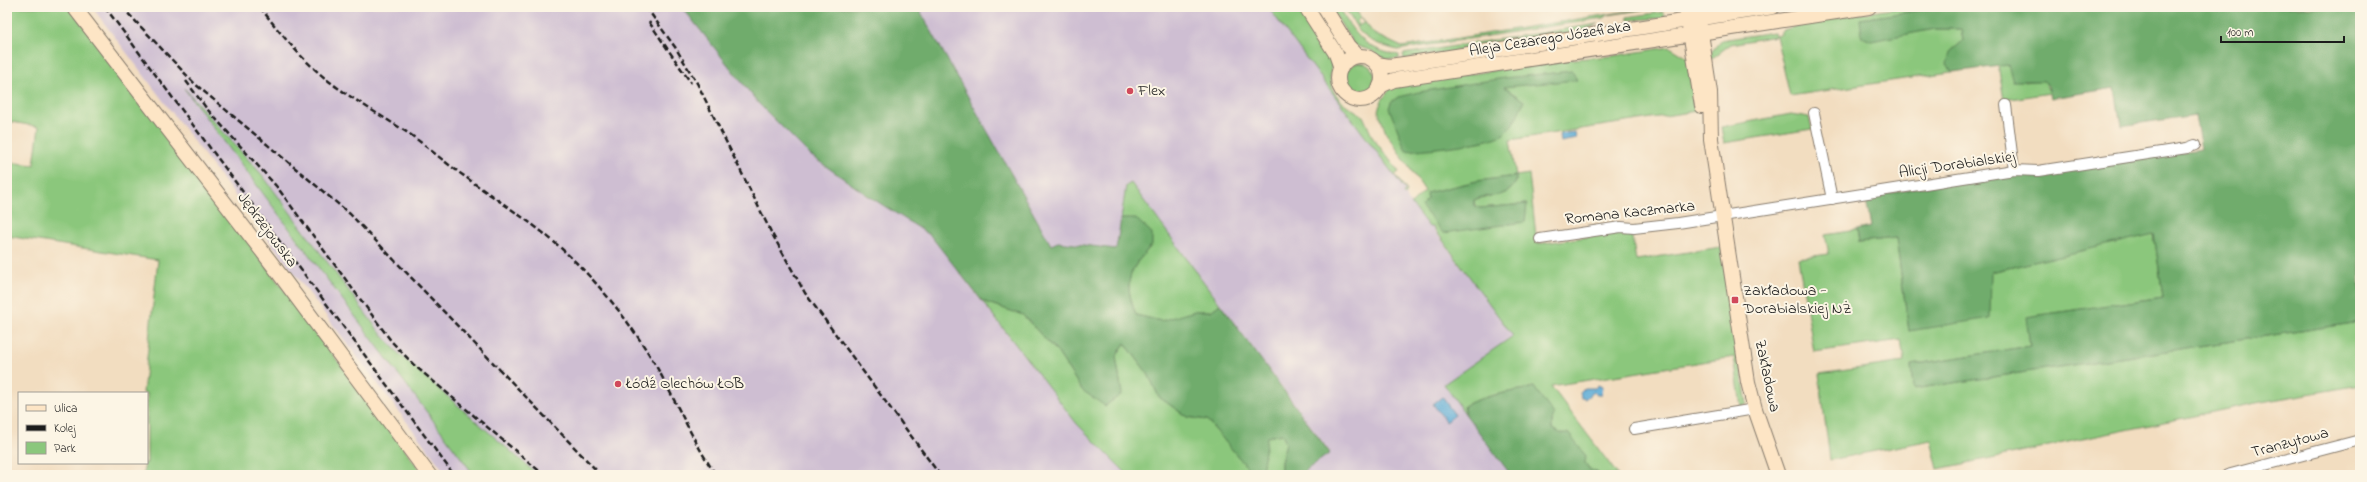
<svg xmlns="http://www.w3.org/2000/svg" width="2367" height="482" font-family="'Indie Flower',sans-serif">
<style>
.industrial{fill:#cebed2}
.green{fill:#8bc77c;stroke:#54724c;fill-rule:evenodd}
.forest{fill:#70ac6c;stroke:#466444}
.water{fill:#5dacd7;stroke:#3c647a}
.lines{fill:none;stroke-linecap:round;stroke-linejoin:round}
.street-casing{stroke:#877c6e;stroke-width:12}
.secondary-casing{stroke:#877c6e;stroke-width:16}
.street{stroke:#fff;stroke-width:10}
.secondary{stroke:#fde5c5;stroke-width:14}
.rail{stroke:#1c1c1c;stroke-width:2.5;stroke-dasharray:6 3;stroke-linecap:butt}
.poi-dot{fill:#d1495b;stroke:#fcf5e5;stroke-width:1.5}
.labels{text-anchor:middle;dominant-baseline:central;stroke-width:4;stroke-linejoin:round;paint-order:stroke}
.street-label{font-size:16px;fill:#1c1c1c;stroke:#fcf5e5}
.poi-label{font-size:16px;fill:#1c1c1c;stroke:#fcf5e5;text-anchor:start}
</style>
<rect width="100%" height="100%" fill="#fcf5e5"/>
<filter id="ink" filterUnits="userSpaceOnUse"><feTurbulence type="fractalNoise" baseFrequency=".025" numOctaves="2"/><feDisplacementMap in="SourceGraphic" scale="8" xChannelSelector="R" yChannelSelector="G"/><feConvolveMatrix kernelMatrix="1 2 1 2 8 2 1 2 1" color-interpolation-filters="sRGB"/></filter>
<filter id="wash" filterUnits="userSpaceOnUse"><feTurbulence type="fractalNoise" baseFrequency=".012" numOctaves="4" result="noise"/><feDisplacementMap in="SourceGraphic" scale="16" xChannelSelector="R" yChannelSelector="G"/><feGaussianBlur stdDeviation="0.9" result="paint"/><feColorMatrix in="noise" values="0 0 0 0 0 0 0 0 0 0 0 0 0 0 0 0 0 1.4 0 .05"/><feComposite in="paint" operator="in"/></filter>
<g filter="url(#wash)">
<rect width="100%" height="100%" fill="#f2ddc0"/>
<g class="industrial">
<path d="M92,7H682L759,104L810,155L867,195L930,235L1077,424L1128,475H447Z"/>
<path d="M918,7H1268L1406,191L1404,193L1408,200L1429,227H1432L1513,336L1444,384L1511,475H1299L1330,452L1131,183L1126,186L1116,249L1059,242L1051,245Z"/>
</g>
<g class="green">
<path d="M7,7H70L424,475H143L145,463H147V393H143L158,260L7,236V162L34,165L39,127L7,121Z"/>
<path d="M1268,7H1300L1332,58L1330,79L1334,92L1342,102L1363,116L1373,138L1399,172L1395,175L1407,191L1405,196L1403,193L1406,191Z"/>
<path d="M1330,7H1338C1355,34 1364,50 1399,55V59H1385L1372,51L1354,45Z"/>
<path d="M1344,7H1353L1374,34L1402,47L1654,7H1661L1608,15L1603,18L1398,50C1384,47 1364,40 1356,27L1364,23L1360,18L1357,21L1359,24L1356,26Z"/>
<path d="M1905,7H1942L1861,19L1893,36L1935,29H1961L1963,41L1950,52L1999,65H2008L2024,82L2043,80L2050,93L2004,100L1998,65L1790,96L1776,36L1731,44L1711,59L1709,55L1721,40L1774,32L1775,35L1781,34V31L1807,22Z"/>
<path d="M1663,12L1666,18L1628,20L1627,17Z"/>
<path d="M1598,24L1584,31L1404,59L1403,54Z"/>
<path d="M1670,47L1688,58L1694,106H1696L1697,111L1510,140L1516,176L1529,174L1537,244L1628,231L1632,237L1636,260L1721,247L1747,404L1741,407L1734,357L1551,386L1618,475H1598L1596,471L1589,470C1582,456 1567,437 1552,429V420L1534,387C1510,393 1486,394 1464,406L1466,415L1444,384L1513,336L1433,227H1429L1411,204L1425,191L1386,133L1378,110L1382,100L1389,90L1393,87L1407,85V84L1561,60L1612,56ZM1516,176V182C1514,184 1513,187 1511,189C1502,198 1485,195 1474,200L1475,206L1480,208L1526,204L1525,222L1490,226L1422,206L1428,199L1427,193L1477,181Z"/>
<circle cx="1360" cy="78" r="15"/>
<path d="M184,88L263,176L378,330L399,354L538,475H474Z"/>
<path d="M1791,114L1809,117L1812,129L1724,143L1721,127Z"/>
<path d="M1131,183L1220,304L1211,311H1195L1161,321L1136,315C1123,281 1128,271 1152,245L1121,219L1126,186Z"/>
<path d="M1857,230L1859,242L1896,238L1909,331L1991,272L2154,233L2163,297L2027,317L2030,346L1911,365L1913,389L2360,322V385L2261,402L1938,469L1931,440L1830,460L1819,374L1904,362L1901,340L1814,352L1798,258L1829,254L1825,235Z"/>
<path d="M982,301L1023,315L1058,353L1082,390L1122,394L1116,357L1125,343L1148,374L1159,397L1187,417L1207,420L1252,473L1262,472L1266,437L1282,434L1286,443L1281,462V475H1128L1077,424Z"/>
</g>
<g class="forest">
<path d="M682,7H918L1051,245L1058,242L1116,249L1121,219H1136L1152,233V245C1128,271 1123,281 1136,315L1161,321L1195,311H1211L1220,304L1330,453L1299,475H1281V462L1286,443L1282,434L1267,437L1262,472L1252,473L1207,420L1187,417L1159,397L1148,374L1125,343L1116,357L1122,394L1105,406L1082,390L1058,353L1023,315L982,301L930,235L867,195L810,155L759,104Z"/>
<path d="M1942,7H2360V322L1913,389L1911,365L2030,346L2026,317L2163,297L2154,234L1991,272L1990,318L1909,331L1896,238L1859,242L1857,230L1871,227L1867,205L1862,198L2003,173L2046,172L2201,149L2195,115L2121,126L2115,88L2051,98L2048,86L2043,81H2013L2008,65L1952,72L1947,65L1950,52L1963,41L1961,29H1935L1871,41L1862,37L1860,19Z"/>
<path d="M1572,71L1577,80L1504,87L1524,101C1519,111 1514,126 1505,133C1492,144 1426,149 1406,151L1389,108L1391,102L1398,97L1419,92L1504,78Z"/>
<path d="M1516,176V182C1514,184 1513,187 1511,189C1502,198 1485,194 1474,200V206L1480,208L1527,204L1525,222L1443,233L1421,206L1428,199L1426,193L1477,181Z"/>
<path d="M1534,387L1554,415L1552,420V429L1560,433H1568L1586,456L1585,463L1589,470L1596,471L1598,475H1511L1466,415L1464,406C1486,394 1510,393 1534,387Z"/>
</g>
<g class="water">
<path d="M1575,132L1576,139L1561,142L1560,134Z"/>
<path d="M1598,385L1602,387L1601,395H1597L1593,392L1585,399L1581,398L1580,392L1584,388H1595Z"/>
<path d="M1442,397L1455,415L1446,422L1433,404Z"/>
</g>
</g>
<g filter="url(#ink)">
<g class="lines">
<defs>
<g id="street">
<path d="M2006,105L2014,170"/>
<path d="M1814,113L1832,199"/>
<path d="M1540,239L1621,227L1634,228L1678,223L2014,170L2038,171L2187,148L2195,145"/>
<path d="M1634,429L1755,409"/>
<path d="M2227,475L2360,440"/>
</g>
<g id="secondary">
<path d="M74,7L272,264L429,475"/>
<path d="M1306,7L1336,54L1341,68"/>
<path d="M1324,7L1348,46L1358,56"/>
<path d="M1686,7L1702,106"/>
<path d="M1697,7L1710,92L1711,139L1748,382L1755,409L1778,475"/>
<circle cx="1360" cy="78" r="22"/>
<path d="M1377,64L1389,66L1404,64L1773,7"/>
<path d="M1380,86L1394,80L1869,7"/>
</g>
</defs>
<use href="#street" class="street-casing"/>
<use href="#secondary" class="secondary-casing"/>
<use href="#street" class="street"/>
<use href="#secondary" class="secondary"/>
<g class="rail">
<path d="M105,7L454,475"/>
<path d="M122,7L195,84L350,214L601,475"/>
<path d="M260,7C283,37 307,66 338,88C362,105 387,119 411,135C430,149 448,165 467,178C499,202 533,222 563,250C599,283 630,322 655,364C676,401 692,440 716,475"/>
<path d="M646,7L675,47L697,83L771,232L805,293L940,475"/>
<path d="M649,22L691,83"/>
<path d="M186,81L207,109L277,187L392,342L414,365L544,475"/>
</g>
</g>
</g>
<g class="poi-dot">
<circle cx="1130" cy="91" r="4"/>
<rect x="1731" y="296" width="8" height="8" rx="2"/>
<circle cx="618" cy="384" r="4"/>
</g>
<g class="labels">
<g class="street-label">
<text transform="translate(1550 39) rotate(-9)">Aleja Cezarego Józefiaka</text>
<text transform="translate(1957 165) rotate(-8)">Alicji Dorabialskiej</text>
<text transform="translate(1630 213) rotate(-6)">Romana Kaczmarka</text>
<text transform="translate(267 230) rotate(53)">Jędrzejowska</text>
<text transform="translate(1767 376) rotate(78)">Zakładowa</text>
<text transform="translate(2290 443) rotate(-15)">Tranzytowa</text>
</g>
<g class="poi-label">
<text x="1138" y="91">Flex</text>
<text x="1743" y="291">Zakładowa -<tspan x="1743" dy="18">Dorabialskiej NŻ</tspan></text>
<text x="626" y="384">Łódź Olechów ŁOB</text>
</g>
</g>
<rect width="2367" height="482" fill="none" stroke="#fcf5e5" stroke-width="24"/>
<rect x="18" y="392" width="130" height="72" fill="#fcf5e5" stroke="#a29e95"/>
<rect x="26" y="405" width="20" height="6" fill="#fde5c5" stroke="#a29e95"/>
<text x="54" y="412" font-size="12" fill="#1c1c1c">Ulica</text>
<rect x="26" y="425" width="20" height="6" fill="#1c1c1c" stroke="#a29e95"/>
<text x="54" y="432" font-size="12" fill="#1c1c1c">Kolej</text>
<rect x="26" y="442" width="20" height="12" fill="#8bc77c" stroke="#a29e95"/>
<text x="54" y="452" font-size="12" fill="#1c1c1c">Park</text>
<path d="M2221 36v6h123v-6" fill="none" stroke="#1c1c1c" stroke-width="2"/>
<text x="2227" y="36" font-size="12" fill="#1c1c1c" stroke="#fcf5e5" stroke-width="3" paint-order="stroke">100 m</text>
</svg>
